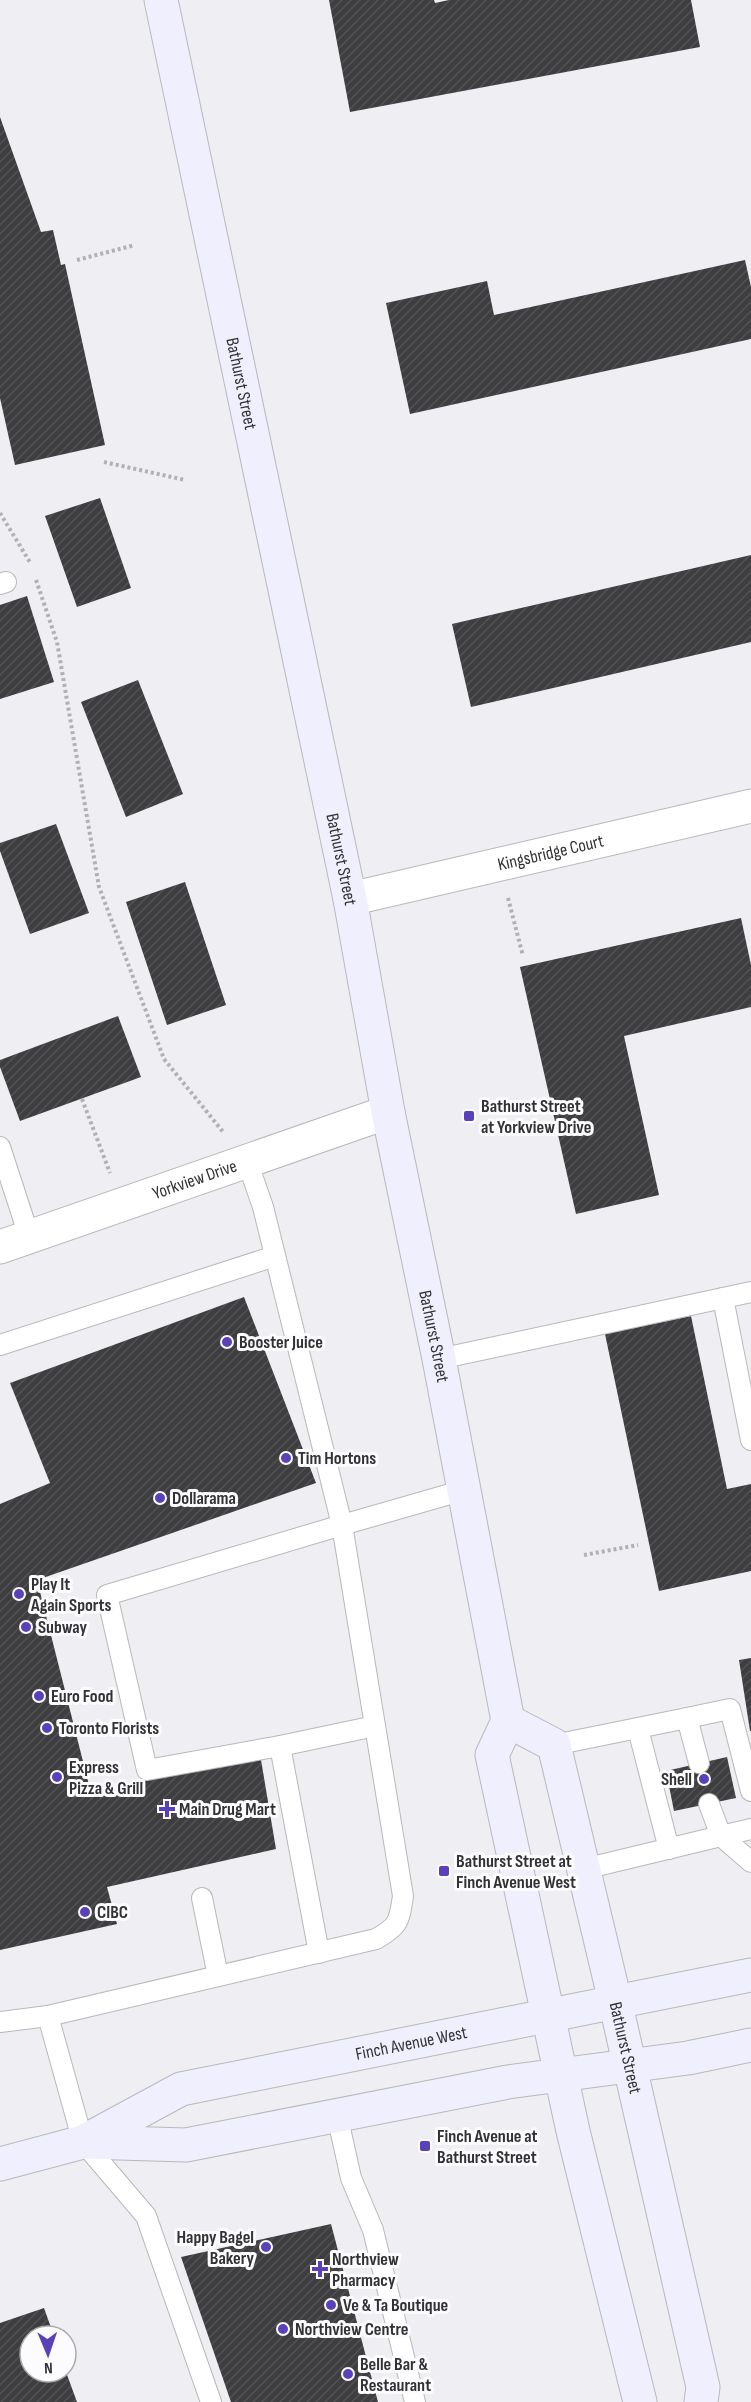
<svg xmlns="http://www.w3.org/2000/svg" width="751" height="2402" font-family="'Sofia Sans Condensed',sans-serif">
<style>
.building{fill:url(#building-hatch)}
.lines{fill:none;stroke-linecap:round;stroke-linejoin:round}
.lane-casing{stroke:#b8b8bc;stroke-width:22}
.street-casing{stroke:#b8b8bc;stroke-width:35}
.secondary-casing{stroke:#b8b8bc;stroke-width:35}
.path{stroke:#b1b1b5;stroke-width:4;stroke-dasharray:3 3;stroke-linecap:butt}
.lane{stroke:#fff;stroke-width:20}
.street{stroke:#fff;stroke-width:33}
.secondary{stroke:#f0effe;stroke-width:33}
.poi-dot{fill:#5a41b9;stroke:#fcfcff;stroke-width:2}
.labels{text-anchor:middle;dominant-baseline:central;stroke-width:6;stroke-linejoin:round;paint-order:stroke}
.street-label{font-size:18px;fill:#323234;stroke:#fcfcff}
.poi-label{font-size:18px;font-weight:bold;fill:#323234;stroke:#fcfcff;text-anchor:start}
</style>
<defs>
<pattern id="building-hatch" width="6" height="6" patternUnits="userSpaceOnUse" patternTransform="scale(1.5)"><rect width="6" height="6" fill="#3e3e41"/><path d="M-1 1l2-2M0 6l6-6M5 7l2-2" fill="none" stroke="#525254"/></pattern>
</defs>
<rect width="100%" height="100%" fill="#efeff3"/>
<g class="building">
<path d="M329,0H434L435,3L449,0H691L700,47L350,112Z"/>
<path d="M0,117L41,232L53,230L61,265L65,264L105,445L15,465L0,398Z"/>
<path d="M745,260L751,287V339L410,414L386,303L487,281L494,315Z"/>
<path d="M100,498L131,588L77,607L45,516Z"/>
<path d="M751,555V642L471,707L452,624Z"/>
<path d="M27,596L54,682L0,699V605Z"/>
<path d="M138,680L183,794L126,817L81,702Z"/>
<path d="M56,824L89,913L30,934L0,851V843Z"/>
<path d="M185,882L226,1005L167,1025L126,902Z"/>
<path d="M741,918L751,965V1007L624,1036L659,1195L576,1214L520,967Z"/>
<path d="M118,1016L141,1077L20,1121L0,1067V1060Z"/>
<path d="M244,1297L316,1483L37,1580L91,1793L260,1754L276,1849L107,1887L117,1924L0,1950V1504L50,1483L10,1383Z"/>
<path d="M691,1316L727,1489L751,1484V1571L659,1591L605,1334Z"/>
<path d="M751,1658V1731H750L739,1660Z"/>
<path d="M727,1757L736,1798L674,1811L666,1771Z"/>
<path d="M331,2224L378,2402H231L181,2257Z"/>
<path d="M44,2308L54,2336H30V2372H66L77,2402H0V2323Z"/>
</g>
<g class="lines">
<defs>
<g id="lane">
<path d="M0,584L6,582"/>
<path d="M0,1147L29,1236"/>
<path d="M247,1161L263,1207L342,1525L107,1595L147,1770L280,1746L319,1953"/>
<path d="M723,1298L751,1440"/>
<path d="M0,1345L275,1256"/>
<path d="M439,1359L751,1292"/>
<path d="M687,1718L730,1709L751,1791"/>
<path d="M638,1729L669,1849"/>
<path d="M554,1745L687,1718L699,1763"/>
<path d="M280,1746L375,1726"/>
<path d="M721,1836L751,1862"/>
<path d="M721,1836L751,1829"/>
<path d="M584,1869L721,1836L709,1804"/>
<path d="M202,1898L218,1976"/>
<path d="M48,2016L376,1939C399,1926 399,1922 403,1896L342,1525L464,1490"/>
<path d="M0,2022L48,2016L83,2142L146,2216L211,2402"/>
<path d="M337,2115L351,2178L373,2230L415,2402"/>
</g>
<g id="street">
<path id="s1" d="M350,899L751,806"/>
<path id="s2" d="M0,1247L388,1112"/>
</g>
<g id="secondary">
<path id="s3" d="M161,0L350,899L388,1112L439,1359L508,1721L492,1755L573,2131L640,2402"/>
<path id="s4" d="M508,1721L554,1745L615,2001L703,2387L701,2402"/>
<path d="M85,2142L186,2145L508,2082L688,2058L751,2045"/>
<path id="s5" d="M0,2164L83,2142L181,2089L751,1975"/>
</g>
</defs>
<use href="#lane" class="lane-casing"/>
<use href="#street" class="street-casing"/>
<use href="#secondary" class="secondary-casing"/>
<g class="path">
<path d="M77,260L135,245"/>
<path d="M104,462L185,480"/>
<path d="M0,513L31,564"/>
<path d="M36,580L57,642L99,887L164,1059L224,1133"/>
<path d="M508,898L523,956"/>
<path d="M82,1099L110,1173"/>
<path d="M584,1555L638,1545"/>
</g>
<use href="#lane" class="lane"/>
<use href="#street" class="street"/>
<use href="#secondary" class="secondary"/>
</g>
<g class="poi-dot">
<rect x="463" y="1110" width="12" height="12" rx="3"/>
<circle cx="227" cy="1342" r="6"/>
<circle cx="286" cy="1458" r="6"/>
<circle cx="160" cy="1498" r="6"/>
<circle cx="19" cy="1594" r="6"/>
<circle cx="26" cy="1627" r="6"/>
<circle cx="39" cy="1696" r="6"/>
<circle cx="47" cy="1728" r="6"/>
<circle cx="57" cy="1777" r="6"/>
<circle cx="704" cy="1779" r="6"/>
<path d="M164 1800h6v6h6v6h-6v6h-6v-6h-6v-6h6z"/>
<rect x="438" y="1865" width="12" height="12" rx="3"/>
<circle cx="85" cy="1912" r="6"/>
<rect x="419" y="2140" width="12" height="12" rx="3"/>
<circle cx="266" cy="2247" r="6"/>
<path d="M317 2260h6v6h6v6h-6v6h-6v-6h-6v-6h6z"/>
<circle cx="331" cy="2305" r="6"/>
<circle cx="283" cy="2329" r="6"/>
<circle cx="348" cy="2374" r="6"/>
</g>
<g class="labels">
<g class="street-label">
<text stroke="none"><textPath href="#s3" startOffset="392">Bathurst Street</textPath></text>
<text stroke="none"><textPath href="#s1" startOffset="206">Kingsbridge Court</textPath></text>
<text stroke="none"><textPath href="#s3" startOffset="878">Bathurst Street</textPath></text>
<text stroke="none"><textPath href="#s2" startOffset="206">Yorkview Drive</textPath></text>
<text stroke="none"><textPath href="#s3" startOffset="1364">Bathurst Street</textPath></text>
<text stroke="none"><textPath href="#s5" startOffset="432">Finch Avenue West</textPath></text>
<text stroke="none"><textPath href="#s4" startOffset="363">Bathurst Street</textPath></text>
</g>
<g class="poi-label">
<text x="481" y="1106">Bathurst Street<tspan x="481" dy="21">at Yorkview Drive</tspan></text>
<text x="239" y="1342">Booster Juice</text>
<text x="298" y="1458">Tim Hortons</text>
<text x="172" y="1498">Dollarama</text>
<text x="31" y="1584">Play It<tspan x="31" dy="21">Again Sports</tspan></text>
<text x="38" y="1627">Subway</text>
<text x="51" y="1696">Euro Food</text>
<text x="59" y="1728">Toronto Florists</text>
<text x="69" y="1767">Express<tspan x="69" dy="21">Pizza &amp; Grill</tspan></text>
<text x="692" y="1779" text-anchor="end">Shell</text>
<text x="179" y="1809">Main Drug Mart</text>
<text x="456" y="1861">Bathurst Street at<tspan x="456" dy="21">Finch Avenue West</tspan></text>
<text x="97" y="1912">CIBC</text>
<text x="437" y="2136">Finch Avenue at<tspan x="437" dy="21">Bathurst Street</tspan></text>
<text x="254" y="2237" text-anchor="end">Happy Bagel<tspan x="254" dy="21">Bakery</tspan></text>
<text x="332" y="2259">Northview<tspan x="332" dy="21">Pharmacy</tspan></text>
<text x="343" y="2305">Ve &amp; Ta Boutique</text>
<text x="295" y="2329">Northview Centre</text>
<text x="360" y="2364">Belle Bar &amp;<tspan x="360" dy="21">Restaurant</tspan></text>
</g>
</g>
<g transform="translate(48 2354) rotate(178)"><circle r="28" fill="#fcfcff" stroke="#ababae" stroke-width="1.5"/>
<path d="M0-4.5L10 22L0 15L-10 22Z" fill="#5a41b9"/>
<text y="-9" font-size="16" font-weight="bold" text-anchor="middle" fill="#323234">N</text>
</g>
</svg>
